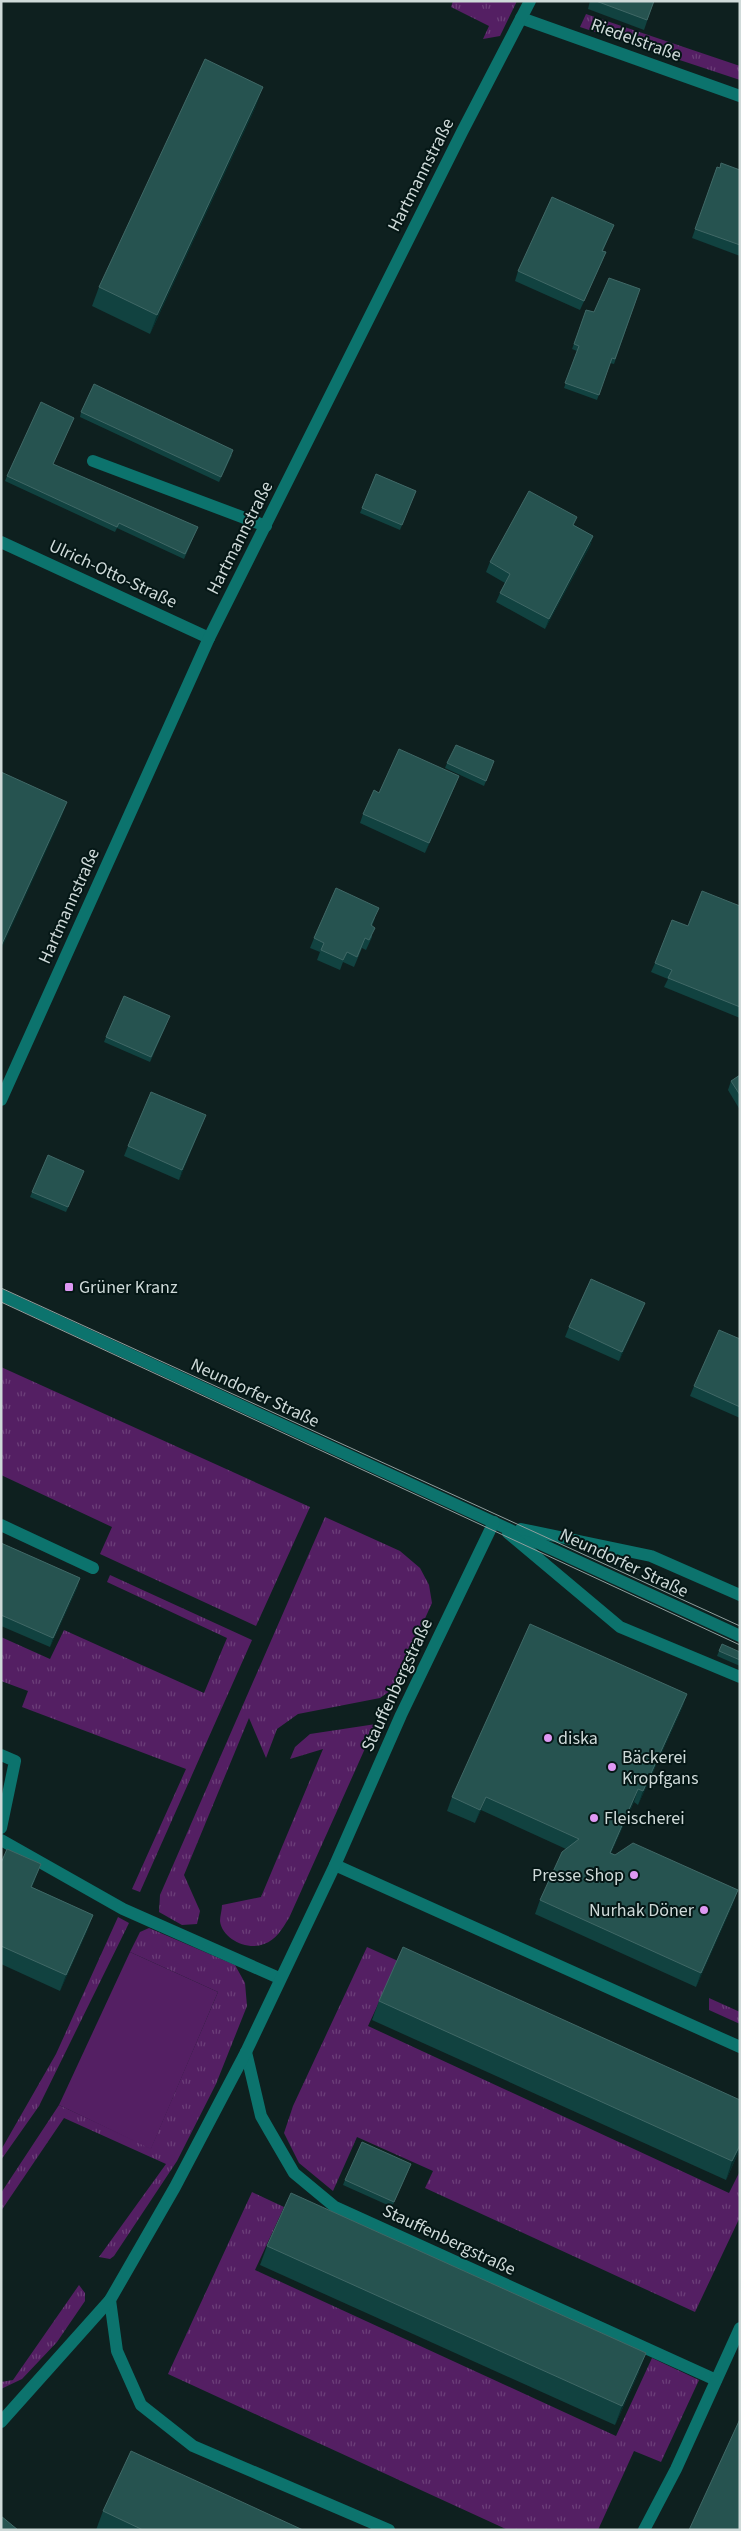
<svg xmlns="http://www.w3.org/2000/svg" width="741" height="2531" font-family="'Source Sans 3',sans-serif">
<style>
.grass{fill:url(#grass-tufts)}
.park{fill:#541f63}
.lines{fill:none;stroke-linecap:round;stroke-linejoin:round}
.minor{stroke:#0c736d;stroke-width:12}
.tram{stroke:#909e9d;stroke-width:1}
.wall{fill:#114240}
.shaded-wall{fill:#072e2c}
.building{fill:#265350;stroke:#406866}
.poi-dot{fill:#de98f3;stroke:#051716;stroke-width:2}
.labels{text-anchor:middle;dominant-baseline:central;stroke-width:4;stroke-linejoin:round;paint-order:stroke}
.street-label{font-size:18px;fill:#cfdad9;stroke:#051716}
.poi-label{font-size:18px;fill:#cfdad9;stroke:#051716;text-anchor:start}
</style>
<defs>
<pattern id="grass-tufts" width="24" height="20" patternUnits="userSpaceOnUse" patternTransform="scale(1.25)"><rect width="24" height="20" fill="#541f63"/><path d="M3 7l-1-3M5 7V3M7 7l1-3M15 17l-1-3M17 17v-4M19 17l1-3" fill="none" stroke="#6c3f79"/></pattern>
</defs>
<rect width="100%" height="100%" fill="#0e201f"/>
<g class="grass">
<path d="M453,1H517L500,36L483,39L489,26L451,7Z"/>
<path d="M586,14L740,66V80L580,27Z"/>
<path d="M1,1367L310,1507L256,1626L100,1554L112,1527L1,1475Z"/>
<path d="M325,1517L400,1551L420,1568L429,1585L432,1603L393,1689L380,1698L298,1714L277,1729L266,1758L249,1718L184,1875L200,1911L197,1924L182,1925L159,1912L160,1895Z"/>
<path d="M110,1575L252,1640L140,1892L132,1889L186,1769L22,1707L28,1691L1,1681V1637L50,1659L64,1630L204,1693L227,1638L107,1582Z"/>
<path d="M376,1724L289,1918C282,1929 276,1940 264,1944C248,1951 222,1939 220,1921C220,1916 222,1910 222,1905L261,1897L323,1749L290,1759L295,1747L310,1734Z"/>
<path d="M118,1917L129,1923L39,2106L1,2160V2150L56,2054Z"/>
<path d="M149,1928L235,1965L245,1983L247,2006L216,2084L177,2161L114,2256L110,2259L99,2257L166,2164L64,2118L1,2211V2193L59,2105L151,2148L218,1992L130,1952L140,1932Z"/>
<path d="M367,1947L398,1961L368,2026L729,2193L740,2171V2217L695,2312L425,2188L433,2171L357,2137L333,2191L299,2163L284,2133L293,2106Z"/>
<path d="M709,1998L740,2012V2024L709,2010Z"/>
<path d="M252,2192L284,2207L255,2270L616,2436L652,2358L699,2380L661,2462L634,2451L598,2530H508L168,2374Z"/>
<path d="M79,2285L85,2293V2301L57,2342L22,2379L1,2389V2382L13,2380Z"/>
</g>
<path class="park" d="M130,1952L218,1992L151,2149L59,2105Z"/>
<g class="lines">
<g class="minor">
<path d="M521,18L740,96"/>
<path d="M93,461L266,526"/>
<path d="M1,542L209,638"/>
<path d="M1,1100L209,638L462,132L530,1"/>
<path d="M1,1295L740,1636"/>
<path d="M1,1525L93,1568"/>
<path d="M521,1529L651,1556L740,1595"/>
<path d="M508,1533L620,1627L740,1677"/>
<path d="M1,1755L15,1761L1,1828"/>
<path d="M1,1840L123,1909L279,1978"/>
<path d="M335,1865L740,2047"/>
<path d="M246,2052L261,2116L269,2130L294,2173L335,2207L716,2380"/>
<path d="M110,2300L117,2351L141,2405L193,2446L389,2530"/>
<path d="M1,2422L110,2300L175,2187L246,2052L335,1865L401,1715L494,1522"/>
<path d="M644,2530L676,2469L740,2328"/>
</g>
<g class="tram">
<path d="M1,1288L740,1626"/>
<path d="M1,1302L740,1645"/>
</g>
</g>
<g class="wall">
<path d="M590,1H654L644,30L588,9Z"/>
<path d="M256,106L150,334L92,306L99,287Z"/>
<path d="M717,167L740,170V256L692,238Z"/>
<path d="M614,225L603,251L606,252L602,262L580,310L515,281L518,271Z"/>
<path d="M640,289L614,364L610,363L597,400L564,388L577,351L572,349L586,310L594,312Z"/>
<path d="M81,412L232,455L219,482L80,417Z"/>
<path d="M74,418L53,464L198,527L184,559L117,528L115,532L5,481L7,476Z"/>
<path d="M376,474L416,491L400,530L360,513Z"/>
<path d="M574,525L593,536L590,546L545,629L496,602L500,593L505,583L486,572L490,562Z"/>
<path d="M494,761L484,786L445,768L447,763Z"/>
<path d="M459,776L455,786L425,853L360,823L363,814Z"/>
<path d="M740,906V1018L664,987L668,979L651,972L655,963L688,926Z"/>
<path d="M375,918L372,926V937L366,950L362,948L354,967L343,962L340,970L317,960L320,952L310,948L314,938Z"/>
<path d="M168,1021L150,1062L104,1042L106,1037Z"/>
<path d="M740,1075V1110L728,1090L731,1081Z"/>
<path d="M206,1115L179,1180L124,1156L128,1146Z"/>
<path d="M84,1171L66,1212L30,1197L32,1192Z"/>
<path d="M645,1303L641,1313L619,1361L565,1337L569,1327Z"/>
<path d="M740,1339V1418L690,1396L694,1386Z"/>
<path d="M1,1543L80,1578L77,1588L50,1647L1,1626Z"/>
<path d="M719,1651L740,1652V1666L717,1656Z"/>
<path d="M687,1694L682,1708L638,1805L634,1802L611,1853L733,1904L696,1987L535,1914L540,1900L566,1849L481,1810L475,1823L447,1811L452,1797Z"/>
<path d="M1,1863L35,1880L32,1887L93,1915L87,1931L60,1991L1,1964Z"/>
<path d="M379,2001L740,2149L726,2180L372,2020Z"/>
<path d="M409,2169L392,2207L343,2185L345,2180Z"/>
<path d="M267,2246L639,2372L615,2425L260,2265Z"/>
<path d="M103,2511L303,2530H96Z"/>
</g>
<g class="shaded-wall">
<path d="M263,87L256,106L150,334L157,315Z"/>
<path d="M593,536L590,546L545,629L549,619Z"/>
<path d="M459,776L455,786L425,853L429,843Z"/>
<path d="M67,802L60,821L1,950V946Z"/>
<path d="M206,1115L202,1125L179,1180L182,1170Z"/>
<path d="M645,1303L641,1313L619,1361L622,1352Z"/>
<path d="M80,1578L77,1588L50,1647L53,1638Z"/>
<path d="M687,1694L682,1708L638,1805L643,1791Z"/>
<path d="M638,1789L634,1802L605,1866L610,1853Z"/>
<path d="M486,1797L481,1810L475,1823L480,1810Z"/>
<path d="M41,1864L35,1880L25,1903L31,1887Z"/>
<path d="M738,1890L733,1904L696,1987L701,1973Z"/>
<path d="M93,1915L87,1931L60,1991L66,1975Z"/>
<path d="M740,2145V2149L726,2180L732,2161Z"/>
<path d="M646,2353L639,2372L615,2425L622,2406Z"/>
</g>
<g class="building">
<path d="M596,1H654L647,20Z"/>
<path d="M205,59L263,87L157,315L99,287Z"/>
<path d="M721,163L740,170V245L695,229L717,167L720,168Z"/>
<path d="M552,197L614,225L602,251L606,252L584,301L518,271Z"/>
<path d="M609,278L640,289L615,359L612,358L599,395L565,383L579,346L574,344L586,310L594,312Z"/>
<path d="M94,384L233,450L221,477L81,412Z"/>
<path d="M41,402L74,418L53,464L198,527L185,554L119,523L117,527L7,476Z"/>
<path d="M376,474L416,491L402,525L362,508Z"/>
<path d="M529,491L577,517L573,525L593,536L549,619L500,593L510,574L490,562Z"/>
<path d="M456,745L494,761L486,781L447,763Z"/>
<path d="M399,749L459,776L429,843L363,814L374,790L379,793Z"/>
<path d="M1,772L67,802L1,946Z"/>
<path d="M336,888L379,908L371,925L375,928L369,940L365,938L357,957L347,952L343,960L321,950L324,943L314,938Z"/>
<path d="M702,891L740,906V1007L668,978L672,970L655,963L672,920L688,926Z"/>
<path d="M124,996L170,1016L151,1057L106,1037Z"/>
<path d="M740,1075V1095L731,1081Z"/>
<path d="M151,1092L206,1115L182,1170L128,1146Z"/>
<path d="M48,1155L84,1171L68,1207L32,1192Z"/>
<path d="M591,1279L645,1303L622,1352L569,1327Z"/>
<path d="M719,1330L740,1339V1407L694,1386Z"/>
<path d="M1,1543L80,1578L53,1638L1,1615Z"/>
<path d="M530,1624L687,1694L643,1791L638,1789L610,1853L615,1855L633,1843L738,1890L701,1973L540,1900L562,1852L579,1839L486,1797L480,1810L452,1797Z"/>
<path d="M722,1644L740,1652V1660L719,1651Z"/>
<path d="M7,1849L41,1864L31,1887L93,1915L66,1975L1,1946V1863Z"/>
<path d="M403,1947L740,2100V2145L732,2161L379,2001Z"/>
<path d="M362,2142L411,2164L394,2202L345,2180Z"/>
<path d="M291,2193L646,2353L622,2406L267,2246Z"/>
<path d="M740,2419V2530H689Z"/>
<path d="M131,2451L303,2530H143L103,2511Z"/>
<path d="M1,2516L18,2530H1Z"/>
</g>
<g class="poi-dot">
<rect x="64" y="1282" width="10" height="10" rx="2.5"/>
<circle cx="548" cy="1738" r="5"/>
<circle cx="612" cy="1767" r="5"/>
<circle cx="594" cy="1818" r="5"/>
<circle cx="634" cy="1875" r="5"/>
<circle cx="704" cy="1910" r="5"/>
</g>
<g class="labels">
<g class="street-label">
<text transform="translate(636 40) rotate(20)">Riedelstraße</text>
<text transform="translate(421 175) rotate(-63)">Hartmannstraße</text>
<text transform="translate(240 538) rotate(-63)">Hartmannstraße</text>
<text transform="translate(113 574) rotate(25)">Ulrich-Otto-Straße</text>
<text transform="translate(69 906) rotate(-66)">Hartmannstraße</text>
<text transform="translate(255 1393) rotate(25)">Neundorfer Straße</text>
<text transform="translate(624 1563) rotate(25)">Neundorfer Straße</text>
<text transform="translate(397 1685) rotate(-65)">Stauffenbergstraße</text>
<text transform="translate(449 2240) rotate(25)">Stauffenbergstraße</text>
</g>
<g class="poi-label">
<text x="79" y="1287">Grüner Kranz</text>
<text x="558" y="1738">diska</text>
<text x="622" y="1757">Bäckerei<tspan x="622" dy="21">Kropfgans</tspan></text>
<text x="604" y="1818">Fleischerei</text>
<text x="624" y="1875" text-anchor="end">Presse Shop</text>
<text x="694" y="1910" text-anchor="end">Nurhak Döner</text>
</g>
</g>
<rect width="741" height="2531" fill="none" stroke="#cfdad9" stroke-width="5"/>
</svg>
